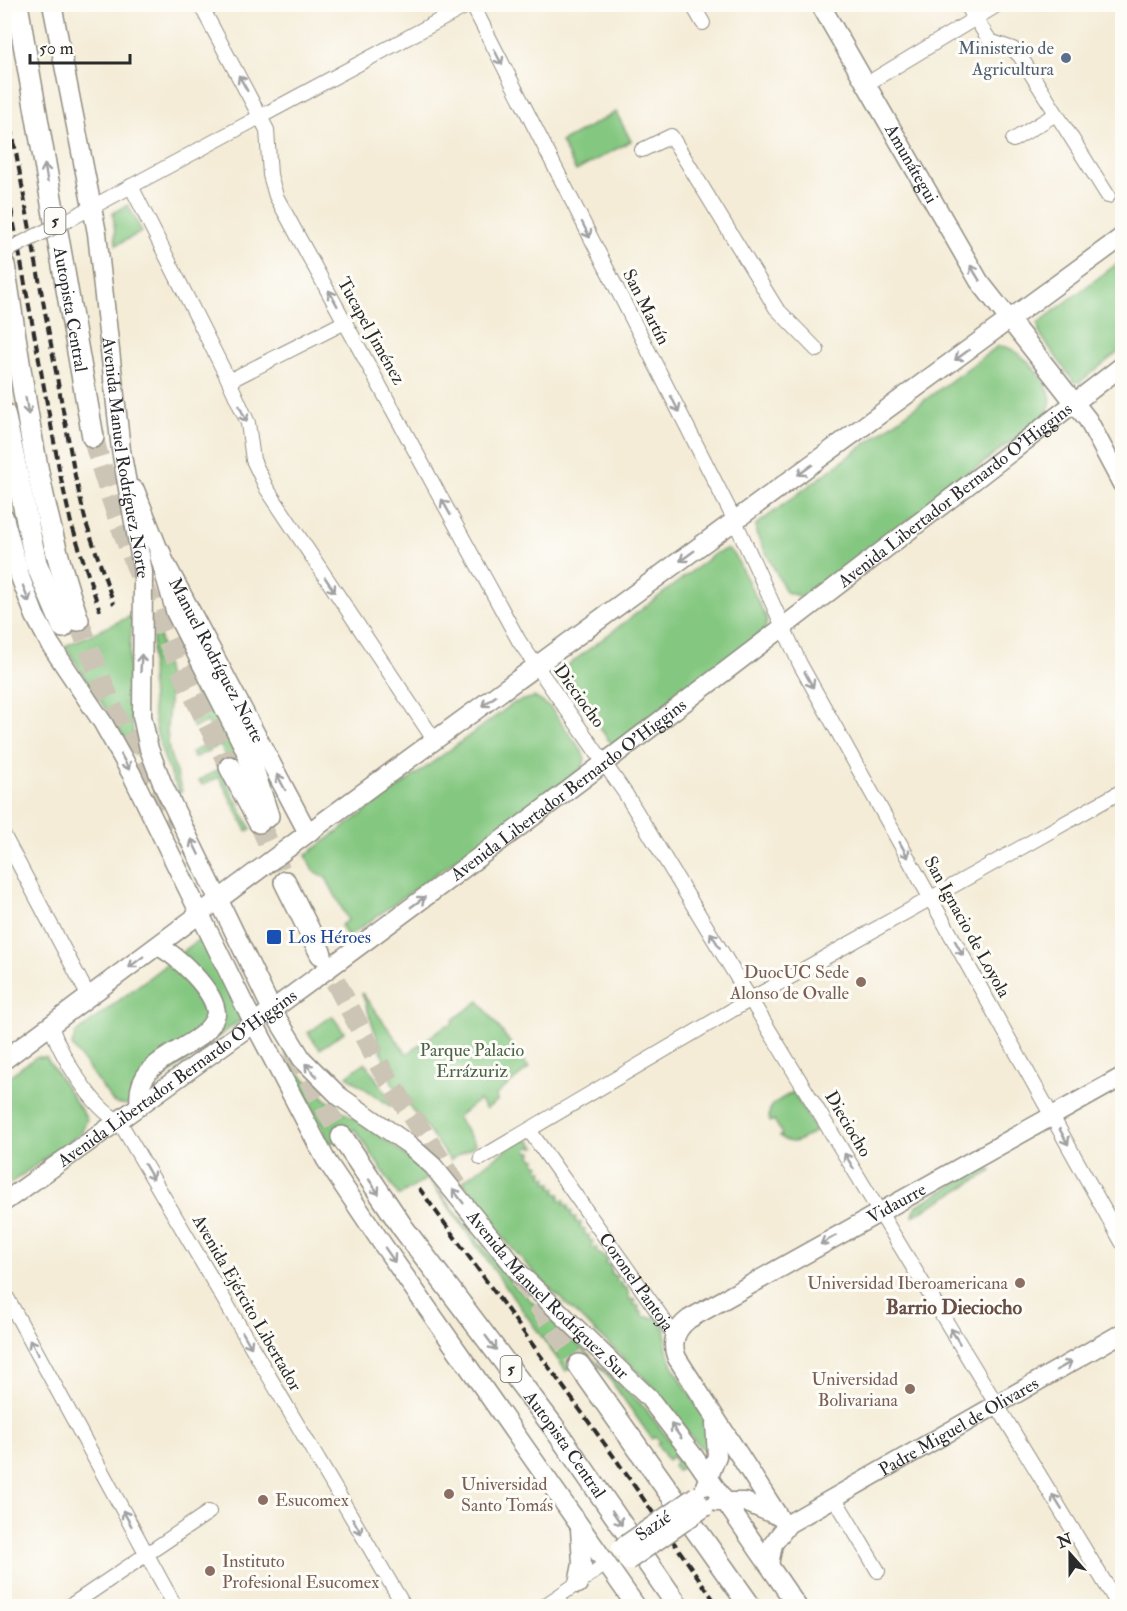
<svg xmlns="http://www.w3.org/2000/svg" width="1127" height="1611" font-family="'IM FELL Double Pica',serif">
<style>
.green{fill:#84c780;stroke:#587956;stroke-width:1.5}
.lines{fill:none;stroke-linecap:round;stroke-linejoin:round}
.highway-tunnel{stroke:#ccc5b5;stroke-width:21;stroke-dasharray:21 10;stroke-linecap:butt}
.minor-casing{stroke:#908c81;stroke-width:16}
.major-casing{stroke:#908c81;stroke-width:21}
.highway-casing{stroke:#908c81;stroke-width:24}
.minor{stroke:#fff;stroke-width:14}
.major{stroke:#fff;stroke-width:18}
.highway{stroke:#fff;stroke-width:21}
.rail{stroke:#2b2b2b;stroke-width:4;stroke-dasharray:9 4.5;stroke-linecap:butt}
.minor-bridge-casing{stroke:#908c81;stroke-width:16;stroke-linecap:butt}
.major-bridge-casing{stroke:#908c81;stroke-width:21;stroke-linecap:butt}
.minor-bridge{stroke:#fff;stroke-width:14}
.major-bridge{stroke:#fff;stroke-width:18}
.oneway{stroke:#a0a0a0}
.service-dot{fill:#5c6f8a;stroke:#fdfcf7;stroke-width:2}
.transit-dot{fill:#1a4fb4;stroke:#fdfcf7;stroke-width:2}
.education-dot{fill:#8d6e63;stroke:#fdfcf7;stroke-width:2}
.labels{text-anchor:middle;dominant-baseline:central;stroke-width:6;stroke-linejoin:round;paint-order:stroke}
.shield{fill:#fdfcf7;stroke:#6a6a68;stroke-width:1.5}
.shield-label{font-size:16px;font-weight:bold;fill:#2b2b2b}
.service-label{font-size:18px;fill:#4e5e75;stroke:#fdfcf7;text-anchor:end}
.street-label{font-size:18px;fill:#2b2b2b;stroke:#fdfcf7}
.transit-label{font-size:18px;fill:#164399;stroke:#fdfcf7;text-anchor:start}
.education-label{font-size:18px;fill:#785e54;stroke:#fdfcf7;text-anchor:end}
.park-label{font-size:18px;fill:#4a6249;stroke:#fdfcf7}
.neighbourhood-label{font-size:20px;font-weight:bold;fill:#674f46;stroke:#fdfcf7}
</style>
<rect width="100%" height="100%" fill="#fdfcf7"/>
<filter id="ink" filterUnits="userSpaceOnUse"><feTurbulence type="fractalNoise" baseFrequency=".0167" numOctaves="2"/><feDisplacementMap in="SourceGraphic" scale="12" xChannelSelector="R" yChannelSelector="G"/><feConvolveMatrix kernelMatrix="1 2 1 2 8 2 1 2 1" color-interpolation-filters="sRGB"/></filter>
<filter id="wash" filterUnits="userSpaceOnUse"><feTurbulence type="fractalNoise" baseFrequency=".008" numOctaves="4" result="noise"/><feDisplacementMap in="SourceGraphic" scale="24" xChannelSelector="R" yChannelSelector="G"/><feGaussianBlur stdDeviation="1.35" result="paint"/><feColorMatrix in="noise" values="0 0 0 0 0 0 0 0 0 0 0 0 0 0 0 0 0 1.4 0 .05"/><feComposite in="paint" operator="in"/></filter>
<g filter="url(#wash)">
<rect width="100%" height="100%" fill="#f4ecd7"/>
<g class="green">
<path d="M616,112L631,141L576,171L561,142Z"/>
<path d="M128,205L142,232L116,245L113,213Z"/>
<path d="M1122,260V349L1080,382H1074L1039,333L1038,323Z"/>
<path d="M998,346C1018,345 1041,374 1049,392C1053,401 1049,408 1045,415L813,594L798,596L786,592L756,533V525Z"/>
<path d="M727,549L734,554L767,619L765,630L617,743L610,742L566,681L563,669L716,553Z"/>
<path d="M133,615C128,662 125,707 138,753L135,755L65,646Z"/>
<path d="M154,627L158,628L170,689L167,730L169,751L182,791L179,792C149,734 148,691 154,627Z"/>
<path d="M184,645L241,756L221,771L251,829L247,831L219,777L202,785L199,780L229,764L220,745L194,758L191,753L216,739L207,721L194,728L191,722L205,714L192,690L199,686L179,647Z"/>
<path d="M534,697L550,707L582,751L585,759L582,769L348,937L341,925L348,920L326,878L313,871L306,855L514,703Z"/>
<path d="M201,938L243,1018L140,1096L126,1105L114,1103L72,1046L75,1034Z"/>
<path d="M362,993L407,1054L445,1026L453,1024V1020L479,1001L529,1068L496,1095L497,1101L486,1109L479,1100L457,1117L476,1145L450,1160L392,1083Z"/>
<path d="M332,1016L344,1032L320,1049L308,1033Z"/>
<path d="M285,1053L300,1074L329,1102L397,1148L427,1176L510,1281L643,1406L688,1464L677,1471L673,1465L676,1462L672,1456L668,1460L657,1444L660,1442L655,1437L652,1439L606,1374L589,1355L566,1371L428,1178L399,1196L355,1129L330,1144Z"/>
<path d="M36,1057H46L87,1119L82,1132L5,1187V1079Z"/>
<path d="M365,1062L393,1104L390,1106L347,1076Z"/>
<path d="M793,1092L816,1131C803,1138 792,1149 780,1136L782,1134L774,1120L770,1122C765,1104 780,1100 793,1092Z"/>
<path d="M529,1140L536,1147H528L527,1151L532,1152L531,1157L536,1159L535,1163L540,1165L538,1170L543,1171L542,1176L547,1177L546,1182L552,1183L551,1187L556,1188L555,1193L560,1194L559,1199L565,1200L564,1204L569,1205L568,1210L572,1211L571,1216L576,1217L575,1222L581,1223L580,1228L585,1229L584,1234L589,1235V1240L593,1241L592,1247L597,1248L596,1252L607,1258L605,1264L610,1265L612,1275L617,1276L616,1281L622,1282V1287L627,1288L629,1299L635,1300L634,1305L639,1306L638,1311L642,1312V1316L652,1318L655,1316L666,1330V1346L674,1368L709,1426L708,1453C691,1443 674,1409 659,1393C588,1319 517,1271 463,1181L518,1141Z"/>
<path d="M985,1167L992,1171L913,1216L916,1206Z"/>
</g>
</g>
<g filter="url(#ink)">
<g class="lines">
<g class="highway-tunnel">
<path d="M93,437C124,553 175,661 230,767"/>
<path d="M78,620L116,717L174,826"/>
<path d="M259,822L285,882"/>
<path d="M321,954L382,1070L457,1186"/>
<path d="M293,1052L342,1137"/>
<path d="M520,1278L579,1365"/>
</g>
<defs>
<g id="minor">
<path d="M200,4L267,130L270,175L276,196L519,641L625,793L1119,1606"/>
<path d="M472,4L735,521L800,664L1122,1242"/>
<path d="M692,4L703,23"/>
<path d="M966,4L990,41L1013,49L1020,56L1108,196"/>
<path d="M865,85L999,4"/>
<path d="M1013,140L1056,114"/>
<path d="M642,150L671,136L776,308L817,350"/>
<path d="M131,186L229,381L248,423L253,460L267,489L435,741"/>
<path d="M70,219L470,4"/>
<path d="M229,381L345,322"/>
<path d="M4,836L89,997"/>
<path d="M51,1025C59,1053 93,1109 119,1121L404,1606"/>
<path id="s1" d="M529,1130L675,1336"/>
<path d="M481,1158L751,999L1122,791"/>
<path d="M4,1292L175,1606"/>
<path d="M834,1497L878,1571"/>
<path d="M70,1606L209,1512"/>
<path d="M544,1606L606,1564"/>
</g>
<g id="major">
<path id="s2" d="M52,4L97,233L121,450L143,572L142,716L149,749L163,785L272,1010L302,1059L339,1096L408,1144L433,1166L522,1276L649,1398L695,1458L797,1606"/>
<path id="s3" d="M820,4L979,281L1088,420L1122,484"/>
<path id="s4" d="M135,490L160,553L308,833"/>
<path d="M4,517L20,577L35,616L50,644L103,723L131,773L244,1004L326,1160L381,1242L636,1606"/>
<path d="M4,1060L308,833L1122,237"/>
<path d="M140,1106C131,1052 206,1053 216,1014C216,992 177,954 157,946"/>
<path id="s5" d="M4,1202C385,934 754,651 1122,366"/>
<path d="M705,1486L717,1456L715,1423"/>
<path d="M716,1502H745L776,1515"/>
<path id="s6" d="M779,1517L677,1358C670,1342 676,1329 689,1319L1122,1077"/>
<path id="s7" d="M769,1565L773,1544L788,1524L1122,1333"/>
<path d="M578,1584L582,1564L580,1528"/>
</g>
<g id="highway">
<path id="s8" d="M17,4L93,437"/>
<path d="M4,265C23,385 37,506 78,620"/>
<path d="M4,413L36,563L63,627"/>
<path d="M160,553L177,612L246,748L268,816"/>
<path d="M230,767L259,822"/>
<path d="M285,882L321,954"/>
<path id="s9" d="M342,1137L403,1228L553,1426L678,1606"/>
<path d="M579,1365L750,1606"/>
</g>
</defs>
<use href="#minor" class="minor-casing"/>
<use href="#major" class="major-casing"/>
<use href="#highway" class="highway-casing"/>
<use href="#minor" class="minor"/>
<use href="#major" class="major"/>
<use href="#highway" class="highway"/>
<g class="rail">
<path d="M4,87L75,476L86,523L114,604"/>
<path d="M4,170L60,474L71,523L100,611"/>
<path d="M419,1188L617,1461L718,1606"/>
</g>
<defs>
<path id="minor-bridge" d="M4,252L70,219"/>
<g id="major-bridge">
<path id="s10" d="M621,1548L696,1496"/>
<path d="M628,1561L705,1507"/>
</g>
</defs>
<use href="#minor-bridge" class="minor-bridge-casing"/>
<use href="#major-bridge" class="major-bridge-casing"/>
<use href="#minor-bridge" class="minor-bridge"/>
<use href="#major-bridge" class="major-bridge"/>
</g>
<defs><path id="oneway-shaft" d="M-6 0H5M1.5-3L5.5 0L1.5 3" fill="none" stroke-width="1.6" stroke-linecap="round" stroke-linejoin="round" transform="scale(1.5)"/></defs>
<g class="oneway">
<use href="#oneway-shaft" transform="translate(498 57) rotate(63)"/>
<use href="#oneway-shaft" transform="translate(243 83) rotate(-119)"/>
<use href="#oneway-shaft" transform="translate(46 173) rotate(-100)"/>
<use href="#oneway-shaft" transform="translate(586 230) rotate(63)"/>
<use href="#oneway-shaft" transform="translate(975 273) rotate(-121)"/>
<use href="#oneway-shaft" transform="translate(333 298) rotate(-119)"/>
<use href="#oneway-shaft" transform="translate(962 355) rotate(144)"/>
<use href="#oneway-shaft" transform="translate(675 404) rotate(63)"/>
<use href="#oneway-shaft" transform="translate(27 406) rotate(81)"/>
<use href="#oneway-shaft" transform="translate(243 414) rotate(66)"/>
<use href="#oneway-shaft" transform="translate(805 470) rotate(144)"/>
<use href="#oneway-shaft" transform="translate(446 507) rotate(-119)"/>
<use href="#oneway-shaft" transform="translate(687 556) rotate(144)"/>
<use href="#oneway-shaft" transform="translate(330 585) rotate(56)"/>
<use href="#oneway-shaft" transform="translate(26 594) rotate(70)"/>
<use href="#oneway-shaft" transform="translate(141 663) rotate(-87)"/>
<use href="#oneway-shaft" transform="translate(809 680) rotate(61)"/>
<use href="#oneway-shaft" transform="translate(489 701) rotate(144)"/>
<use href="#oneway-shaft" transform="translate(125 762) rotate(62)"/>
<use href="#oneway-shaft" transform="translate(281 782) rotate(-118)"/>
<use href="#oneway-shaft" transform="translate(195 847) rotate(-116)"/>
<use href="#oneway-shaft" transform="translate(904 850) rotate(61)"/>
<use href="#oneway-shaft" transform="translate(418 902) rotate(-36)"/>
<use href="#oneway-shaft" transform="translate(715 940) rotate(-122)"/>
<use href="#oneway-shaft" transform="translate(959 948) rotate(61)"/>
<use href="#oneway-shaft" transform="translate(136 962) rotate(143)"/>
<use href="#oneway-shaft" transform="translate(311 1070) rotate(-132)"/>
<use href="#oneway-shaft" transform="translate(1064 1137) rotate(61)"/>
<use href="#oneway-shaft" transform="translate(849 1161) rotate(-121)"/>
<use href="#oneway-shaft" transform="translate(149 1172) rotate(60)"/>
<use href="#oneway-shaft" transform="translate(374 1187) rotate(56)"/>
<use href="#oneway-shaft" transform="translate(458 1196) rotate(-127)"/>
<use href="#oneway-shaft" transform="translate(828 1240) rotate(150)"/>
<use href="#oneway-shaft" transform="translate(390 1255) rotate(55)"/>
<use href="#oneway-shaft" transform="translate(955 1336) rotate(-121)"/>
<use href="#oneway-shaft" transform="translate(247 1340) rotate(60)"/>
<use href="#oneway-shaft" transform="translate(491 1343) rotate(53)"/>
<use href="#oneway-shaft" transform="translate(34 1347) rotate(-119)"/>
<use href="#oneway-shaft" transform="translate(1064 1366) rotate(-29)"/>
<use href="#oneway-shaft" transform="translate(676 1431) rotate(-126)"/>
<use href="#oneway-shaft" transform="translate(1057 1502) rotate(-122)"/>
<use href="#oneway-shaft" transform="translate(127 1518) rotate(-119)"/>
<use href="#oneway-shaft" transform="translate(617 1518) rotate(56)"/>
<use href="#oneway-shaft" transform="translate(357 1526) rotate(60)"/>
</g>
</g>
<circle class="service-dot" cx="1066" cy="58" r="6"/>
<rect class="transit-dot" x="266" y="929" width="16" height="16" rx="3"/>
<g class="education-dot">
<circle cx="861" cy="982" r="6"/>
<circle cx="1020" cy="1283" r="6"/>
<circle cx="910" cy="1389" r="6"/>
<circle cx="449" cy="1494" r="6"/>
<circle cx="263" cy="1500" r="6"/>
<circle cx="210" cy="1571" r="6"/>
</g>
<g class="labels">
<g class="shield">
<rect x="44.5" y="208" width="21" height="26" rx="4.5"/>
<rect x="500.5" y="1356" width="21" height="26" rx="4.5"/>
</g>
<g class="shield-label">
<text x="55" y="221">5</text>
<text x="511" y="1369">5</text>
</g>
<g class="service-label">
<text x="1054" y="48">Ministerio de<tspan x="1054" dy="21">Agricultura</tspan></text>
</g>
<g class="street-label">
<text stroke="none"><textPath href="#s3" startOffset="184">Amunátegui</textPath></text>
<text transform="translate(646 307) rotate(63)">San Martín</text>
<text stroke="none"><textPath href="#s8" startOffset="310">Autopista Central</textPath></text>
<text transform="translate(371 331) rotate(61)">Tucapel Jiménez</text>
<text stroke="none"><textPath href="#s2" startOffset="460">Avenida Manuel Rodríguez Norte</textPath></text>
<text stroke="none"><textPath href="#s5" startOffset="1185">Avenida Libertador Bernardo O'Higgins</textPath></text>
<text stroke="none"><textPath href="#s4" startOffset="189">Manuel Rodríguez Norte</textPath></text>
<text transform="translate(579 696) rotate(54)">Dieciocho</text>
<text stroke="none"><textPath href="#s5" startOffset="699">Avenida Libertador Bernardo O'Higgins</textPath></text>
<text transform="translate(967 927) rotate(61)">San Ignacio de Loyola</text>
<text stroke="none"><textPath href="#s5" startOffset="213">Avenida Libertador Bernardo O'Higgins</textPath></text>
<text transform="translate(848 1124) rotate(59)">Dieciocho</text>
<text stroke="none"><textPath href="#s6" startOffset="471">Vidaurre</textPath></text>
<text stroke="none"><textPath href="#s1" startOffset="186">Coronel Pantoja</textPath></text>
<text stroke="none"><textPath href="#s2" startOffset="1442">Avenida Manuel Rodríguez Sur</textPath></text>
<text transform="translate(247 1303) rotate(60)">Avenida Ejército Libertador</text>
<text stroke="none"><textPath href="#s7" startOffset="243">Padre Miguel de Olivares</textPath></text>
<text stroke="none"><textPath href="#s9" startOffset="380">Autopista Central</textPath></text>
<text stroke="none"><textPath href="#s10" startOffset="39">Sazié</textPath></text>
</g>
<g class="transit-label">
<text x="288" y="937">Los Héroes</text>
</g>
<g class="education-label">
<text x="849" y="972">DuocUC Sede<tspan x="849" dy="21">Alonso de Ovalle</tspan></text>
<text x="1008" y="1283">Universidad Iberoamericana</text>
<text x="898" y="1379">Universidad<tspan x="898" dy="21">Bolivariana</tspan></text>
<text x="461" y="1484" text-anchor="start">Universidad<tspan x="461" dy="21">Santo Tomás</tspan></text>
<text x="275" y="1500" text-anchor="start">Esucomex</text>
<text x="222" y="1561" text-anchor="start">Instituto<tspan x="222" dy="21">Profesional Esucomex</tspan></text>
</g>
<g class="park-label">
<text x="472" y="1050">Parque Palacio<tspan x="472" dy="21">Errázuriz</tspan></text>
</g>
<g class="neighbourhood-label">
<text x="954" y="1307">Barrio Dieciocho</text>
</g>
</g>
<rect width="1127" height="1611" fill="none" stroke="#fdfcf7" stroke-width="24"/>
<g transform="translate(1070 1554) rotate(339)" stroke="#fdfcf7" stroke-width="4.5" paint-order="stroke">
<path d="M0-4.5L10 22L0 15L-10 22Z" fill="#2b2b2b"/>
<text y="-9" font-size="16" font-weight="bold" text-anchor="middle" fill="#2b2b2b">N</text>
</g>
<path d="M30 54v9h100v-9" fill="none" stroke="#2b2b2b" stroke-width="3"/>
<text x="39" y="54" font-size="18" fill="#2b2b2b" stroke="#fdfcf7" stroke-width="4.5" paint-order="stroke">50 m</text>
</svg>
